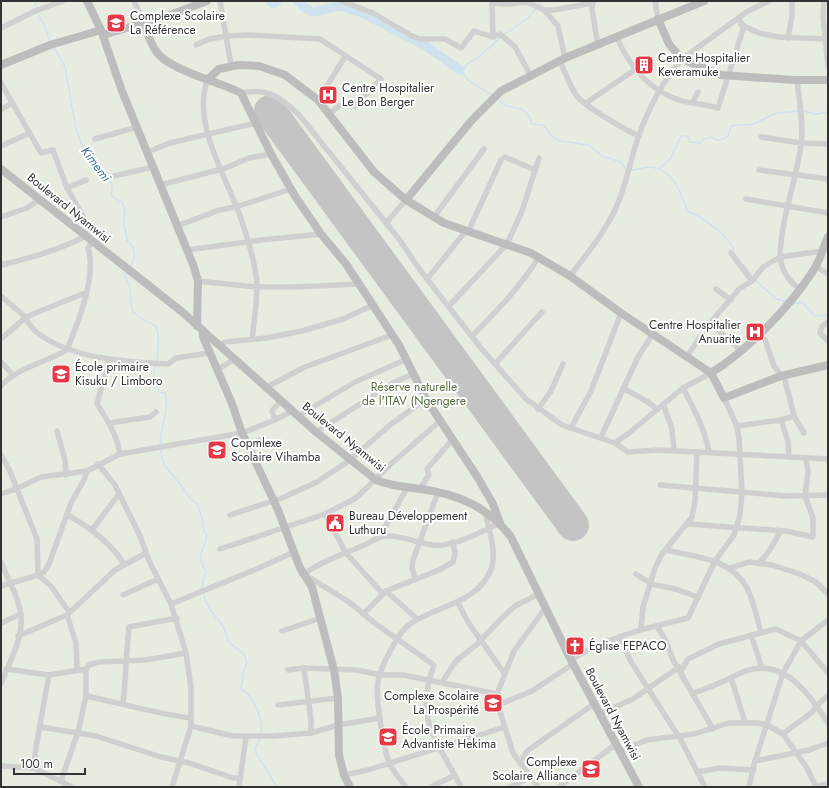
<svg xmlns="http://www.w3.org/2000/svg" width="829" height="788" font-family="Jost,sans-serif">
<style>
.green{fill:#e6ecdf}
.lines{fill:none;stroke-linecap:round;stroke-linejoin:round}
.stream{stroke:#cfe2ee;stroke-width:1.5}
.river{stroke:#cfe2ee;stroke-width:9}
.runway{stroke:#c4c4c4;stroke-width:32}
.street{stroke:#d0d0d0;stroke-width:5.5}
.secondary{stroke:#bdbdbd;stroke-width:8}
.labels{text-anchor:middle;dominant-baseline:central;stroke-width:4;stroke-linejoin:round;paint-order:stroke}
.poi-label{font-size:12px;fill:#333;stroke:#fff;text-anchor:start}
.street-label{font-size:12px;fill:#333;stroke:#fff}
.park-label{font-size:12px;fill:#56703f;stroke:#fff}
.water-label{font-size:13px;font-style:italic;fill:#3f7597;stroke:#fff}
</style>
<rect width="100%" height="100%" fill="#fff"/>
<rect class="green" x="1" y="1" width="827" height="786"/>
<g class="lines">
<g class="stream">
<path d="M34,1L37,8"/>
<path d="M539,5L541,1"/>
<path d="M37,12L46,28L50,43"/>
<path d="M504,35L529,17L536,8"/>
<path d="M54,47L65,67L76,129L83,148L94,157L96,165L108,177L112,186L111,195C114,198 116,198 119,200C127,205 124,217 124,224C124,229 127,234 127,240C136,251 137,254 130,267"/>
<path d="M492,95L469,81L460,70L464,69L467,64L480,56L501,37"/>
<path d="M498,100L506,106L521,109L528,114L532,124L543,125L552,136L560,141L589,145L602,156L621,162L626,169"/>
<path d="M803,111L816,114L828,112"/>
<path d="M659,169L671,158L681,136H687L690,142L700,143L704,139L712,137C716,142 724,140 728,136L731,126L753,124L777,113L800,111"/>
<path d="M630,170C636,170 642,168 648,167C672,167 681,192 687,211C705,219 729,234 735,254"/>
<path d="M744,266L753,277"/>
<path d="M127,272L125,276L129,284L132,311L142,319L156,326C160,337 158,350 157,362"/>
<path d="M755,280L775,298L785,302"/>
<path d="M791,304L802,302L815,316L828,315"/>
<path d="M155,365L153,381L159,392L165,393C170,407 160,429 160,445"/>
<path d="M160,448L164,465L181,485L190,498L197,504L202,517L204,532L207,535C205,552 194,553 206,571L201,589"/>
<path d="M203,593C208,611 213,612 222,625C226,630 225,637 229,642C237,651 244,649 247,663L244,669L241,689C254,696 264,720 261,735"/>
<path d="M260,739L255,748L256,753L277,787"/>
</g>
<g class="river">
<path d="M271,1L273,4L277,1"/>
<path d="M298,1L305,8L313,12L340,6L360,12L426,46L460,70"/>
</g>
<path class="runway" d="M270,111L573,525"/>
<g class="street">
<path d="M134,1L144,22"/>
<path d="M220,1L231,65"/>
<path d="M341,1L373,13L412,36L420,39H445L461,48L474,31L493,37L500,34L515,47L531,76"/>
<path d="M492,1V3L507,4L527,2L544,10L558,26L565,58"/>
<path d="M593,1L592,9L598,46"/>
<path d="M655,1L658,19"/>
<path d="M824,1L823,17L828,66"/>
<path d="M492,3L493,37"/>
<path d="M544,10H553L593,3"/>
<path d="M741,25L759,33L778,37L828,39"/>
<path d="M1,28L35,11L63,1"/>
<path d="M617,38C629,65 649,90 679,100C691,104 705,104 718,108L744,26L738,19"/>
<path d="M788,38L792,16V1"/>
<path d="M196,45L209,39L227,36L249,35L320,39L381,79L354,106L348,103L339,106L329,114"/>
<path d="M560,61C565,72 569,84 576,95C585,107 624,129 639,136"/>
<path d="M208,79C191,119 225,176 239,213C246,233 253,254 256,275C259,291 254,322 252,339"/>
<path d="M797,80C799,100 804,124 801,145C796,182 781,218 780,257C782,271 788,281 800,289"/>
<path d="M1,83L41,153L53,150L67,188L87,223L86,236C59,250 31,258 1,265"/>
<path d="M241,93C268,87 282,98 300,116L399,239L420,270L480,347L526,399L562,425L615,443L628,452L658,450L828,459"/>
<path d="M318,100L345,57"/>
<path d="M693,102L698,92"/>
<path d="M586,103L636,69"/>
<path d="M1,109L13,103"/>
<path d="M761,137L801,143L828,144"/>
<path d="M95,139L137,127"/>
<path d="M1,146L30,133"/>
<path d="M147,152L170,143L256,123"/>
<path d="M505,157L535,170"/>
<path d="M759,170L828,179"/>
<path d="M114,176L153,167"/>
<path d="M160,185L226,168L249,158L271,154"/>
<path d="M67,188L86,180"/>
<path d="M746,199L828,213"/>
<path d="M1,217L27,208L39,200"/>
<path d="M434,217L484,149"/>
<path d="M386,223L406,200"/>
<path d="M177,226L219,210L236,207L291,189"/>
<path d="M468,232L501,160"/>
<path d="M187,250L261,240L321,234"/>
<path d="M815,266L828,274"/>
<path d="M570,276C587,254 604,233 616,208C626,185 630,162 638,138C648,109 662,82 682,59L748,11L769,1"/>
<path d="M427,279L465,232"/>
<path d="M198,281L257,287H295L359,284"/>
<path d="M752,281L763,267L780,257L822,251"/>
<path d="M716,289L731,300"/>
<path d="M1,296C8,302 15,308 22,314C27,319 30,326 35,331C69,359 126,362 168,364L176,358L209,353"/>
<path d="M449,306L507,244L522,211L539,158"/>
<path d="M828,322L822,326L820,333L828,341"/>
<path d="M710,323L741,351"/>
<path d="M760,334L765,340L774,366L785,380L794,416L804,433"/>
<path d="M472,336C497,311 520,287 539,257"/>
<path d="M1,339L25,318L33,314L85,293"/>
<path d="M219,346L225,342L266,338L302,331L343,319L373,305"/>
<path d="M687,356L710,323L739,289L752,281L731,253"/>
<path d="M109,359L97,404C107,419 117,435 120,454"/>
<path d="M1,362L12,374"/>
<path d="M495,364L542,312"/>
<path d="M217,370L235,359"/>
<path d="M1,386C16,368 47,362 67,350C78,322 97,277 88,248L92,242"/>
<path d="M267,387L305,367L392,335"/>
<path d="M623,388L648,402L657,409"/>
<path d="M683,388C694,409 705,429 709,452"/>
<path d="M663,404L672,429L674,451"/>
<path d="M538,409L551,391L563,364"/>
<path d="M298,416L355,382L407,359"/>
<path d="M275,420L272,411L281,400"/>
<path d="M781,420L788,441L789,457"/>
<path d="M109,423L150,417L156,412"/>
<path d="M737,426L781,420L794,416"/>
<path d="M571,428L591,391L621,313"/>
<path d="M57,431L65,460L66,475"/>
<path d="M316,432L393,383L413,374"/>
<path d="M601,437L638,357L652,335"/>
<path d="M615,443L629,433L683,388L711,373"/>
<path d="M248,444L261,440"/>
<path d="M1,455L9,469L37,539L38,575L51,586L69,612"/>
<path d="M98,464L115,485L140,536L150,563L171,604L186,653L191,688V726L172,787"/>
<path d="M660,485L786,496L828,495"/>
<path d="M420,489L429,475L427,469L452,440"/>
<path d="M1,494L16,489L41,477L87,471L120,454L242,433L275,420L292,411"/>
<path d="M325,514L346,553L383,594"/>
<path d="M68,515C89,527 111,543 124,564"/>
<path d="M230,515L282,498L317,482L350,460L390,425L426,399"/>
<path d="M688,524L786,531L813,537V518L805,496L808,472L806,458"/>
<path d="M92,530L119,494"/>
<path d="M379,538L407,488"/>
<path d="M220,549L325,514L356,498L391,464L440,421"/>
<path d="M666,550C695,557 731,558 747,588C754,602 757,618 761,633"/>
<path d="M1,562C8,580 20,599 21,618C23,639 8,665 1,684"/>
<path d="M759,563L767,554L781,531"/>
<path d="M730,568L749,562L772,565L800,574L816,582L828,594"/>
<path d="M636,574L651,584L675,589L698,597"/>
<path d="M415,579L412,567L413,560L438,492"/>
<path d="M1,586L38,575L44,572L49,564L71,503L84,480L87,471"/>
<path d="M386,591L417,619"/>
<path d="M123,595L158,579"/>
<path d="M458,603L468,622L504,673"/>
<path d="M171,604L259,568L294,552"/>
<path d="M363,614L386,591L439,570L453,562L455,554L453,542"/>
<path d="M67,615L76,643L77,669"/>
<path d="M1,623L21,614"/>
<path d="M657,626L666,641L673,660L713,729"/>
<path d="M641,629L643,607L655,568L662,554L692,517L695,501L697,452"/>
<path d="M282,631L321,618"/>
<path d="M751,635L762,668"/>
<path d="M18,636L67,615L115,570L146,553"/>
<path d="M620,637L630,660L682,742L705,787"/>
<path d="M571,660C605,637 648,628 688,618L715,561L734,535L740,515L742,492L739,438L737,426L724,398"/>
<path d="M304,668L311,720V733"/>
<path d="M6,669L49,675L86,669L89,665L99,662L146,660L186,653"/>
<path d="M288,670L304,668L357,670L381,675H403L497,694"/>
<path d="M681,671L688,659L719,644L776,629L801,641L828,673"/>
<path d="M731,678L745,722"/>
<path d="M442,682L456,661L476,645L504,616L515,606L539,594"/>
<path d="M693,693C702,690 711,687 719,683C730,679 741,671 753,669C788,662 812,698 828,723"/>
<path d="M86,696C121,703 156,714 191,718"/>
<path d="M123,703C126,678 126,653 129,627L177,618"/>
<path d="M278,705L338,698"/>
<path d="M498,705L532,691L573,664"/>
<path d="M599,714L633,699L679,667"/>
<path d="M191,726L233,736H274L311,733L338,725L380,718"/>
<path d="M40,727L96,736L161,757L189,763L233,778H240"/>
<path d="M783,734C792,726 803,720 812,712C818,706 821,700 828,696"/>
<path d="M620,751L647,740L694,734L729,723H758L767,725L783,734L807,768L816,787"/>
<path d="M755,761L809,750L828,743"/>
<path d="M520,763L527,751L594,704"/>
<path d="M1,766L34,768L72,787"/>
<path d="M34,768L36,747L49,675"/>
<path d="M697,772L720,768L754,770"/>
<path d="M344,775L368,770L505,727"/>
<path d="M61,781L78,732L86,696V669"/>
<path d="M239,787L246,737"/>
<path d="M406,787C400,779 392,771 389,762C383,746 375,697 378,681C380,668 399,631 410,624C436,606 475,604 490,572C498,554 489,530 485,512"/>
<path d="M431,787L455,775"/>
<path d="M461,787C438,741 413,720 434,665L376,624L349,602L304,574C322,561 343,554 362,546C370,543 377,537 385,536C403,535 416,543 433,545C453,548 482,531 500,523"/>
<path d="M510,787L524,780L526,771"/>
<path d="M538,787L513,753L498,705L497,694L514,651L546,607"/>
<path d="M559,787L616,744"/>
<path d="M749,787L755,761L783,673L801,641L828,620"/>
<path d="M814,787L828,784"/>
</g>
<g class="secondary">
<path d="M87,1L101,30L122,91L194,267L198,281L197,326"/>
<path d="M658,19L669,44L682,59L721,75L795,80H828"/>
<path d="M144,22C147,32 150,43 156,51C168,70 220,82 241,93L271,154L295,196L321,234L346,264L399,345L426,399L478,478L493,504L500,523"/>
<path d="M103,35L170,15L207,1"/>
<path d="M1,65L50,45L101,30"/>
<path d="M208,79L219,69L238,65L259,66L285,75L318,100L374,172L406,200L444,223L531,253L570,276L621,313L711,373L724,398L781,376L828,365"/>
<path d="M1,169L181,311L316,432L376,480C391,486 405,487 421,489C458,494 488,507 511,537L571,660L639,787"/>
<path d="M406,200L472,120L501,91L565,58L704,1"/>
<path d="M203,331V337L231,401L242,433L278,510L300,568L312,587L334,670L338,698L339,755L344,775L350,787"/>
<path d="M711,373C749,349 788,309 813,271C820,261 823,248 828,237"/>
</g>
</g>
<defs>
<symbol id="school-square" viewBox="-11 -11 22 22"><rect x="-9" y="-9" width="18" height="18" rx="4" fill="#e63946" stroke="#fff"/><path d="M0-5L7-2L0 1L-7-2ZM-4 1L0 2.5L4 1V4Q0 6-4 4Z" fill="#fff"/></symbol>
<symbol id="building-square" viewBox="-11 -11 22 22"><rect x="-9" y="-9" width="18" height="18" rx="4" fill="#e63946" stroke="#fff"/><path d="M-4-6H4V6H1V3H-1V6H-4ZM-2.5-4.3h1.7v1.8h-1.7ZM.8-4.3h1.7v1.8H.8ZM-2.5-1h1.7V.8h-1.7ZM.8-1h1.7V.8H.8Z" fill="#fff"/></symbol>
<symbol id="hospital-square" viewBox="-11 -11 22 22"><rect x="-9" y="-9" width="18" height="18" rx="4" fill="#e63946" stroke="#fff"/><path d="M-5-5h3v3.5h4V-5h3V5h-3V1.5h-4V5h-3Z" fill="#fff"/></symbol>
<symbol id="civic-square" viewBox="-11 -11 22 22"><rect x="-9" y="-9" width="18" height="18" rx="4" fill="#e63946" stroke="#fff"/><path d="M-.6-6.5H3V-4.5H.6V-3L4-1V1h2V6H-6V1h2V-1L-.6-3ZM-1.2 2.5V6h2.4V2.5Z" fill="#fff"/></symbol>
<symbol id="church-square" viewBox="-11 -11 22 22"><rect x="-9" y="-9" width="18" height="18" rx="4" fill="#e63946" stroke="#fff"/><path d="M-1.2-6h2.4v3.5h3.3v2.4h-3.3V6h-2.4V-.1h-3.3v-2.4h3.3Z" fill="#fff"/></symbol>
</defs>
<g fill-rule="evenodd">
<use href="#school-square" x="105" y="12" width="22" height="22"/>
<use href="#building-square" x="633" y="54" width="22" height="22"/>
<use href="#hospital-square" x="317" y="84" width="22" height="22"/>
<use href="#hospital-square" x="744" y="321" width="22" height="22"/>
<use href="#school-square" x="50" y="363" width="22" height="22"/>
<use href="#school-square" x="206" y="439" width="22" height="22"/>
<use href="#civic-square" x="324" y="512" width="22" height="22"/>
<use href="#church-square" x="564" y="635" width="22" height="22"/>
<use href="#school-square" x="482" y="692" width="22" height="22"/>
<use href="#school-square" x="377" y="726" width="22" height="22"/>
<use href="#school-square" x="580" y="758" width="22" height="22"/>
</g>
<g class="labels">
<g class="poi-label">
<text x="130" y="16">Complexe Scolaire<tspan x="130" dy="14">La Référence</tspan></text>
<text x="658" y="58">Centre Hospitalier<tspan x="658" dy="14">Keveramuke</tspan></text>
<text x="342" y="88">Centre Hospitalier<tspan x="342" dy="14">Le Bon Berger</tspan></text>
<text x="741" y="325" text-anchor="end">Centre Hospitalier<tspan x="741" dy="14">Anuarite</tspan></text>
<text x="75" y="367">École primaire<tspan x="75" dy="14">Kisuku / Limboro</tspan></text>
<text x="231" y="443">Copmlexe<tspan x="231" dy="14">Scolaire Vihamba</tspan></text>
<text x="349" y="516">Bureau Développement<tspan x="349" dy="14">Luthuru</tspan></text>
<text x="589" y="646">Église FEPACO</text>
<text x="479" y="696" text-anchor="end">Complexe Scolaire<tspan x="479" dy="14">La Prospérité</tspan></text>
<text x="402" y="730">École Primaire<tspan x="402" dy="14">Advantiste Hekima</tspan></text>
<text x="577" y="762" text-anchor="end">Complexe<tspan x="577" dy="14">Scolaire Alliance</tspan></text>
</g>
<g class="street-label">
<text transform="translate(69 208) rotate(39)">Boulevard Nyamwisi</text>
<text transform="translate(344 437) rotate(39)">Boulevard Nyamwisi</text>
<text transform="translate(613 714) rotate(62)">Boulevard Nyamwisi</text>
</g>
<g class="park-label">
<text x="414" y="387">Réserve naturelle<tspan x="414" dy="14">de l'ITAV (Ngengere</tspan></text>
</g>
<g class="water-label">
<text transform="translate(96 164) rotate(53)">Kimemi</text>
</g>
</g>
<rect width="829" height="788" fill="none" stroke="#333333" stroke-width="4"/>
<path d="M14 768v6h71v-6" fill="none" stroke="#333333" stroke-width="2"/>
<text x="20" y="768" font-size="12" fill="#333333" stroke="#ffffff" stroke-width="3" paint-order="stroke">100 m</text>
</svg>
